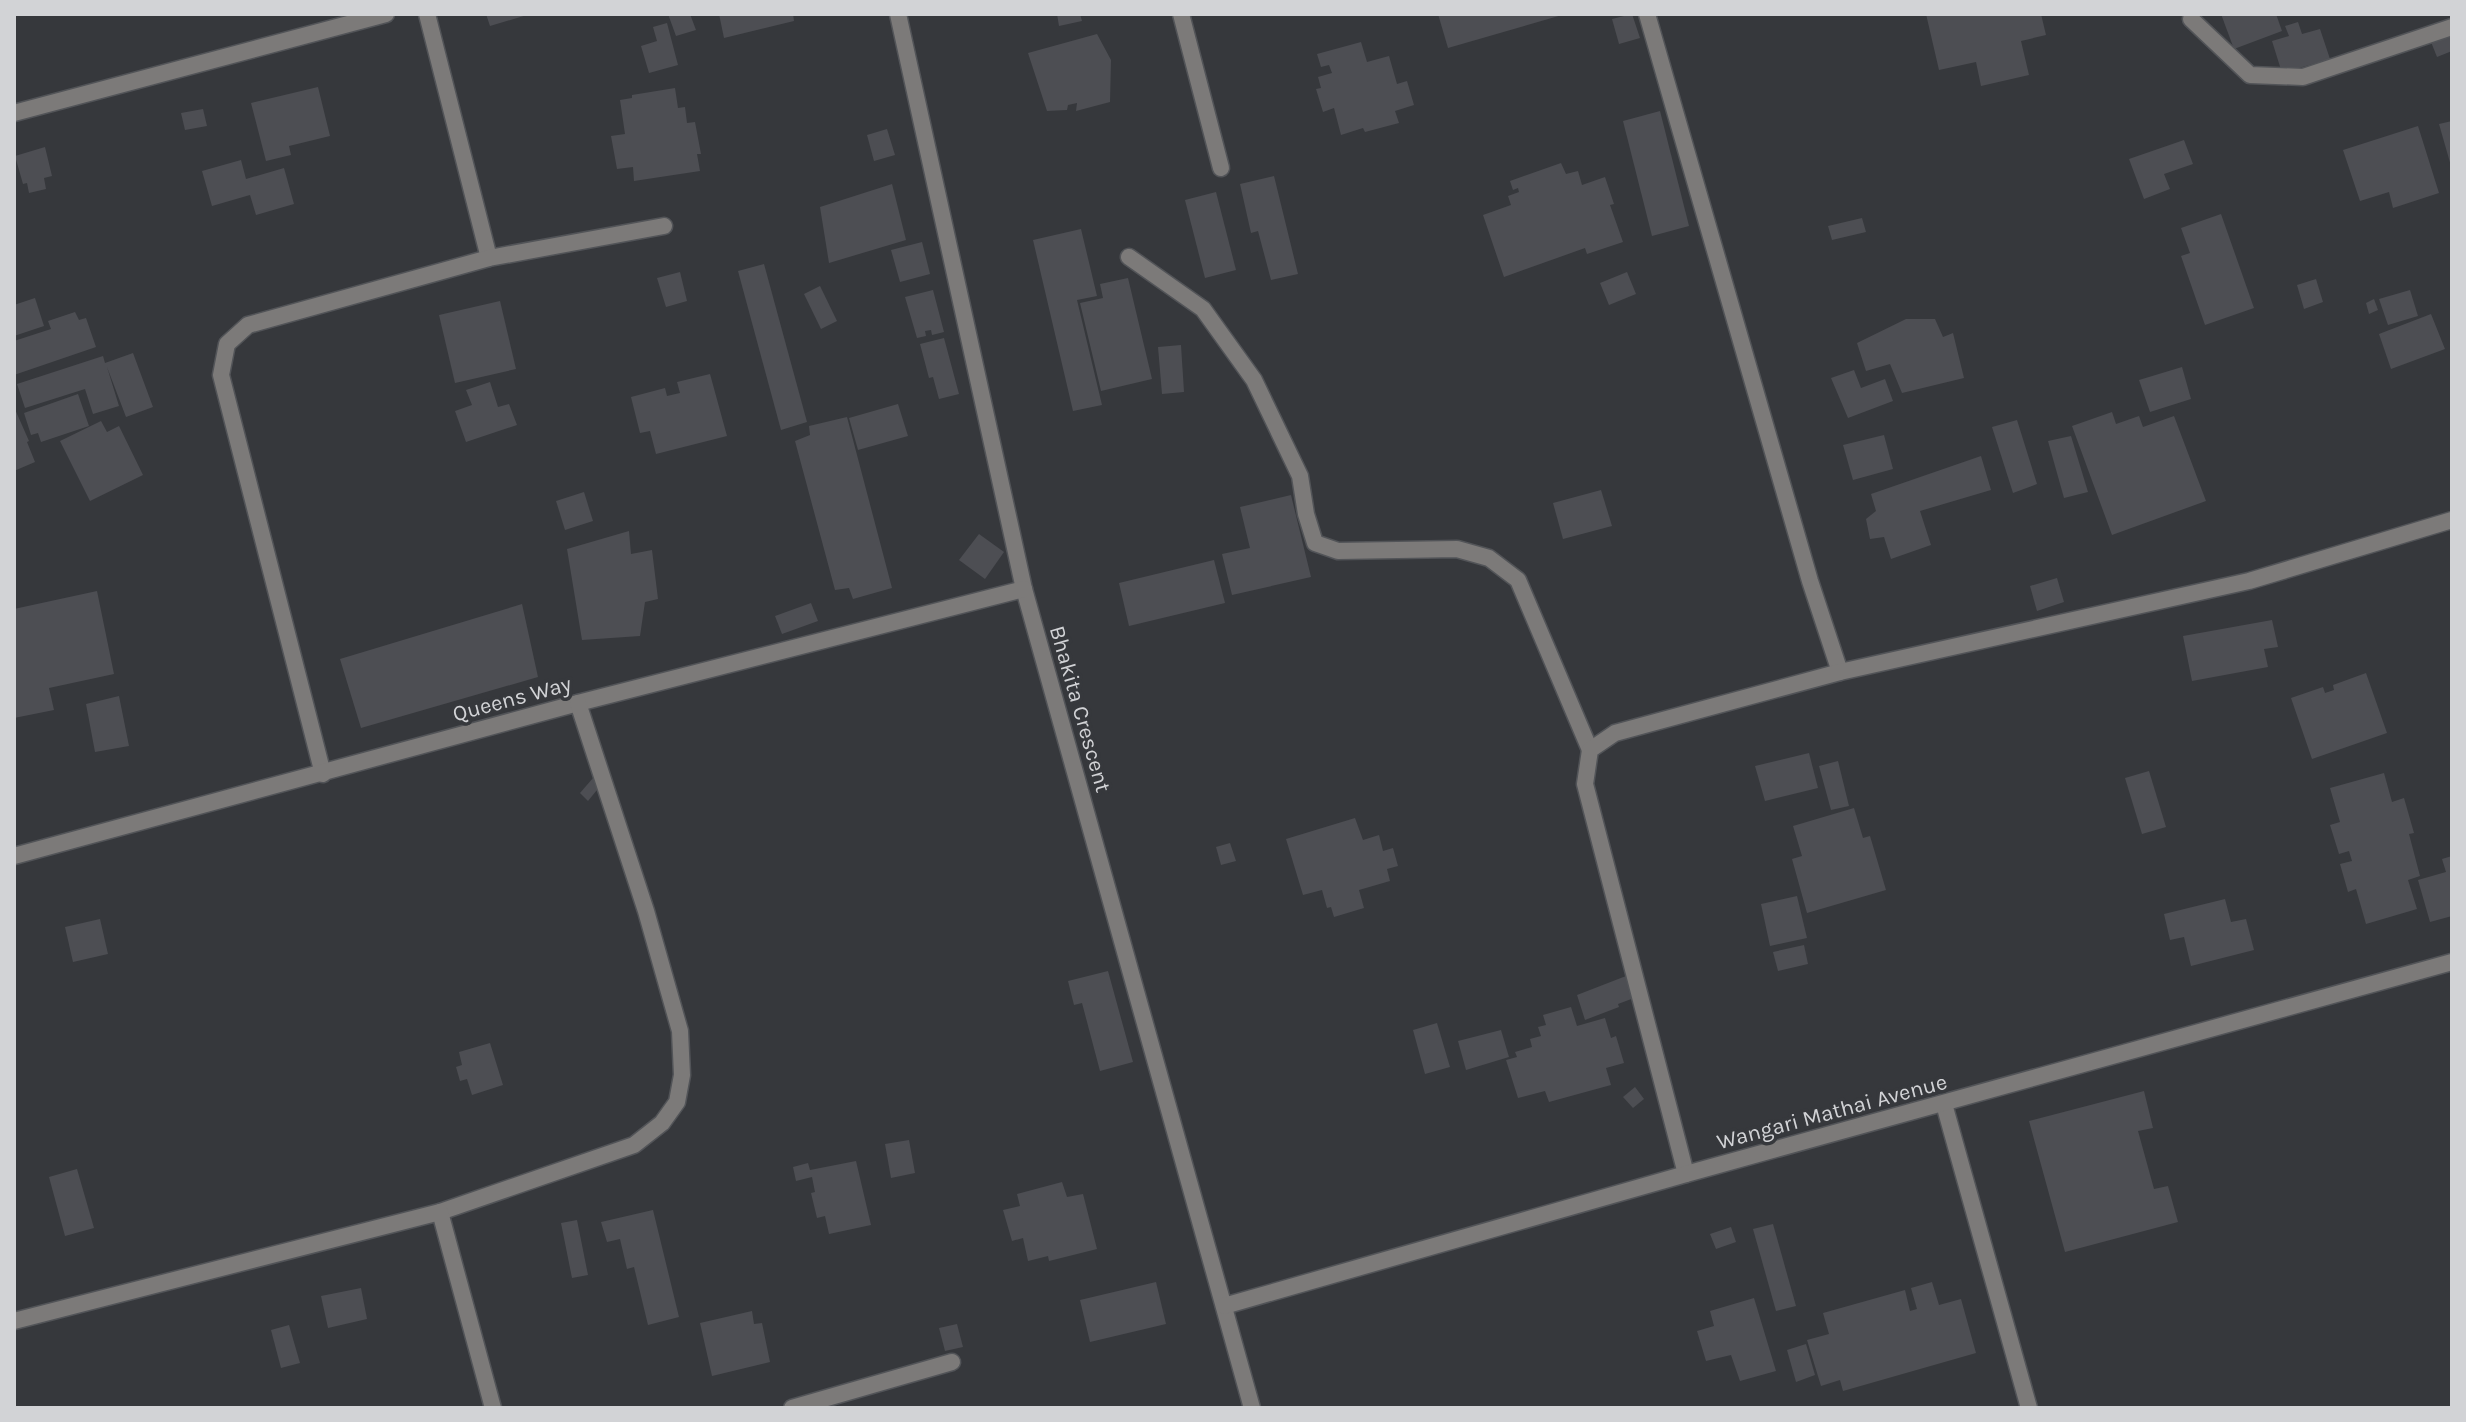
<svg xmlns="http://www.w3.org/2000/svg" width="2466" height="1422" font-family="Karla,sans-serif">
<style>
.building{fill:#4d4e53}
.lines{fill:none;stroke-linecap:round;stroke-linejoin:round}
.service-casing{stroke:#525458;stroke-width:19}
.minor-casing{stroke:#525458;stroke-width:19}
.service{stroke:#7c7a79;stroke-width:16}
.minor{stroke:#7c7a79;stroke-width:16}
.labels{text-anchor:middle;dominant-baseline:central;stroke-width:7;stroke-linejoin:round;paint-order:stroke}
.street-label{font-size:22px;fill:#d2d3d6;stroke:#36383c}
</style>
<rect width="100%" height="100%" fill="#36383c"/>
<g class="building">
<path d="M486,14H527V15L490,26Z"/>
<path d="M668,14H690L696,30L676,36Z"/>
<path d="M719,14H793L794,21L724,38Z"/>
<path d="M1057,14H1080L1082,21L1059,26Z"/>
<path d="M1438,14H1562V15L1448,48Z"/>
<path d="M1632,14L1640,38L1619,44L1612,19Z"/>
<path d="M1926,14H2041L2046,35L2021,41L2029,75L1981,86L1976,62L1939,70Z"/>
<path d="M2221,14H2276L2282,31L2234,49Z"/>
<path d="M2298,22L2302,34L2320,29L2330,59L2282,73L2272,41L2289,36L2285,26Z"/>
<path d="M667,23L678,65L649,73L641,46L657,41L653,27Z"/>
<path d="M1097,34L1111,60L1110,102L1076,111L1077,103L1068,105L1067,110L1047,111L1028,53Z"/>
<path d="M2452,34V51L2437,57L2431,42Z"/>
<path d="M1361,42L1367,62L1389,56L1397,84L1407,81L1414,105L1395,111L1399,123L1365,132L1363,128L1341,135L1334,108L1323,112L1316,89L1321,88L1318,77L1332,73L1329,65L1321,67L1317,54Z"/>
<path d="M318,87L330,136L289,146L291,155L266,161L251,103Z"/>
<path d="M675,88L678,108L685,107L687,123L695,122L701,154H697L700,171L634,181L633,167L617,169L611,136L625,134L620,100L632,98V95Z"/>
<path d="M203,109L207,126L185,130L181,113Z"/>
<path d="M1660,111L1689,226L1652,236L1623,121Z"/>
<path d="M2452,121V166H2451L2439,124Z"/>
<path d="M2418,126L2439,193L2393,208L2389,192L2360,201L2343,150Z"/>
<path d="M887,129L895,155L874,161L867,135Z"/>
<path d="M2184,140L2193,164L2164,174L2170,189L2144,199L2129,159Z"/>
<path d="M45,147L52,176L44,178L46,189L29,193L27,183L23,184L15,156Z"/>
<path d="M241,160L246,179L284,168L294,204L256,215L250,195L212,206L202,171Z"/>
<path d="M1561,163L1566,174L1578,171L1582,185L1605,177L1614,204L1610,205L1623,242L1587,254L1585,248L1504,277L1483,215L1511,205L1508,196L1519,192L1518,188L1513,190L1510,181Z"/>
<path d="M1274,176L1298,274L1271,280L1258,231L1251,233L1240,184Z"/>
<path d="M892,184L906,240L829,263L820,207Z"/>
<path d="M1216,192L1236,270L1205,278L1185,200Z"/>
<path d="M2221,214L2254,308L2205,325L2181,256L2190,253L2181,228Z"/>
<path d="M1862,218L1866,232L1832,240L1828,226Z"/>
<path d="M1081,229L1097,296L1077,300L1102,405L1073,411L1033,240Z"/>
<path d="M922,242L930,274L900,282L891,250Z"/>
<path d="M764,264L807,422L781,430L738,271Z"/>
<path d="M680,272L687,301L666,307L657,278Z"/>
<path d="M1627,272L1636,294L1609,305L1600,283Z"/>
<path d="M1128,278L1152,379L1101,391L1080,303L1103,298L1100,284Z"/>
<path d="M2316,279L2323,302L2304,309L2297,285Z"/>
<path d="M820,286L837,321L821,329L804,294Z"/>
<path d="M933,290L944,332L932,335L931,330L925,331L926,336L917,338L905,297Z"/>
<path d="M2410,290L2418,316L2388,325L2379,299Z"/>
<path d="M35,298L44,326L14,336V305Z"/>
<path d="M2374,299L2378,310L2369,314L2366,303Z"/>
<path d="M500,301L516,369L455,383L439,315Z"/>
<path d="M75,312L79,320L86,318L96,347L14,375V341L51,329L48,321Z"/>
<path d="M2431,314L2445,349L2391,369L2379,334Z"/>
<path d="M1906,319H1935L1943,337L1953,333L1964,378L1902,393L1890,364L1866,371L1857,343Z"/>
<path d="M944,338L959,394L939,399L933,377L929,378L920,344Z"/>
<path d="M1181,345L1184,392L1162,394L1158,347Z"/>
<path d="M133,353L153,407L126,417L107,367L119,406L93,414L85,389L25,408L17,384L103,356L105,363Z"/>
<path d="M2182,367L2191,399L2150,412L2139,380Z"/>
<path d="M1854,370L1861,388L1885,379L1893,401L1848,418L1831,378Z"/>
<path d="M710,374L727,436L656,454L650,431L640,433L631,397L665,388L667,396L680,393L677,382Z"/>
<path d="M490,382L498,407L509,404L517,425L466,442L455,411L472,405L466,390Z"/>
<path d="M78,394L89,426L41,442L38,433L31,435L24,413Z"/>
<path d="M898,404L908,436L858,450L849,418Z"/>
<path d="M14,407L29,441L27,442L35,462L14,471Z"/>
<path d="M2112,412L2116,424L2139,416L2143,427L2174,416L2206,501L2112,535L2072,426Z"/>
<path d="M847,417L892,588L853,599L849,588L835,590L795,441L810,435L809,426Z"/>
<path d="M2017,420L2037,484L2013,493L1992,427Z"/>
<path d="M101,421L107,432L119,426L143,475L90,501L60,441Z"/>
<path d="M1884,435L1893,469L1853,480L1843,445Z"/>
<path d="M2071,436L2088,492L2064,498L2048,441Z"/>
<path d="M1981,456L1991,490L1920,511L1931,545L1891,559L1884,537L1870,539L1866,519L1876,511L1871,494Z"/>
<path d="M1601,490L1612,526L1563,539L1553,503Z"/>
<path d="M584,492L593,521L565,530L556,501Z"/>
<path d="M1291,495L1311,577L1232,595L1222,554L1250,548L1240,507Z"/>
<path d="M629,531L631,554L652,550L658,599L645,602L640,636L582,640L567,549Z"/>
<path d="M979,534L1004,552L985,579L959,560Z"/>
<path d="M1214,560L1225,603L1129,626L1119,583Z"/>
<path d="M2057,578L2064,602L2037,611L2030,586Z"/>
<path d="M97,591L114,674L49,688L54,710L14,718V609Z"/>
<path d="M811,603L818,621L782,634L775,616Z"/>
<path d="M522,604L538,677L361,728L340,659Z"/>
<path d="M2272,620L2278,647L2264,649L2268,667L2192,681L2183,636Z"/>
<path d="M2366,673L2387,733L2312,759L2291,698L2323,687L2325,693L2334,690L2333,685Z"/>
<path d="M119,696L129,746L95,752L86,704Z"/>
<path d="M1809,753L1818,788L1765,801L1755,766Z"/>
<path d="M1838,761L1849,806L1831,810L1819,766Z"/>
<path d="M2149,771L2166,827L2142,834L2125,778Z"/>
<path d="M2384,773L2392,802L2404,798L2414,833L2409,834L2420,876L2408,880L2417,909L2366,924L2356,889L2348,892L2340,864L2352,861L2349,851L2339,854L2330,825L2340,822L2330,788Z"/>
<path d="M593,778L601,785L588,801L580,793Z"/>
<path d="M1854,808L1863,838L1870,836L1886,890L1807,913L1792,859L1802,856L1793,826Z"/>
<path d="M1355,818L1363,840L1379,835L1383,851L1393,848L1398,866L1387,869L1390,881L1359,890L1364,908L1334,917L1331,907L1327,908L1322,890L1303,895L1286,839Z"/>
<path d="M1230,843L1236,861L1221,865L1216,847Z"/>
<path d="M2452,856V916L2430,922L2418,880L2446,872L2442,859Z"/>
<path d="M1797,896L1807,938L1770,946L1761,904Z"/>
<path d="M2225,899L2231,922L2246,919L2254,950L2191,966L2184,937L2170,940L2164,914Z"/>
<path d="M100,919L108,954L73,962L65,927Z"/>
<path d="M1804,945L1808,964L1778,971L1773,952Z"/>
<path d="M1108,971L1133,1062L1100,1071L1082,1003L1074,1005L1068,981Z"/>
<path d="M1626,976L1634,998L1618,1004L1619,1007L1585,1020L1577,995Z"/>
<path d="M1571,1007L1577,1026L1605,1018L1611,1038L1616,1036L1624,1063L1606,1068L1611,1085L1549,1102L1545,1091L1518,1098L1506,1060L1517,1057L1515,1052L1532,1047L1530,1039L1541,1036L1538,1027L1546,1025L1543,1015Z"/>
<path d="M1437,1023L1450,1067L1425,1074L1413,1030Z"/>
<path d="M1501,1030L1509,1057L1466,1070L1458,1041Z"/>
<path d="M490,1043L503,1085L472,1095L467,1079L460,1081L456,1067L462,1065L459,1052Z"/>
<path d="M1635,1087L1644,1099L1633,1108L1623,1097Z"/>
<path d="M2144,1091L2153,1128L2138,1131L2154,1189L2168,1186L2178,1222L2065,1252L2029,1121Z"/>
<path d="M909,1140L915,1173L891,1178L885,1144Z"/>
<path d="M856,1161L871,1225L829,1234L825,1216L817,1218L811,1193L815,1192L812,1177L796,1181L793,1167L808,1163L810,1170Z"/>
<path d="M77,1169L94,1228L65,1236L49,1177Z"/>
<path d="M1062,1182L1067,1197L1083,1194L1097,1249L1049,1261L1048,1256L1028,1261L1023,1238L1012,1241L1003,1210L1020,1206L1017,1194Z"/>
<path d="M653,1210L679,1317L648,1325L634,1267L627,1269L620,1239L607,1242L601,1222Z"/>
<path d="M577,1220L588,1275L572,1278L561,1223Z"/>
<path d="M1773,1224L1796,1306L1776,1311L1753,1229Z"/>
<path d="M1731,1227L1736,1242L1716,1249L1710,1234Z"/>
<path d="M1156,1282L1166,1324L1090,1342L1080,1300Z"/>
<path d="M1932,1282L1939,1305L1961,1299L1976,1353L1843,1391L1840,1380L1821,1386L1807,1340L1829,1334L1823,1313L1905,1290L1910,1311L1917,1309L1911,1288Z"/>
<path d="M361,1288L367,1319L328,1328L321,1296Z"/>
<path d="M1754,1298L1776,1371L1740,1381L1731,1355L1706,1361L1697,1331L1714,1326L1710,1311Z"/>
<path d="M752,1311L754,1324L762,1323L770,1362L712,1376L700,1323Z"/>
<path d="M957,1324L963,1347L945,1351L939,1328Z"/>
<path d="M289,1325L300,1363L281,1368L271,1330Z"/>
<path d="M1806,1344L1815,1375L1796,1382L1787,1350Z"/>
</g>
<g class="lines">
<defs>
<g id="service">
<path d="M2191,19L2250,75L2303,77L2452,27"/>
<path d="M1129,257L1203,309L1254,380L1300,476L1306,514L1315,543L1338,551L1457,549L1489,558L1518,580L1590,750"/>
</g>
<g id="minor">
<path d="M427,14L489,258"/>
<path d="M898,14L1024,589L1252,1408"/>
<path d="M1181,14L1221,168"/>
<path d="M1647,14L1810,581L1840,672"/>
<path d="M14,113L386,14"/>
<path d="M323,774L221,375L227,344L248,325L489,258L664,226"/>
<path d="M14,856L578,703L1024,589"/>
<path d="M1944,1104L2029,1408"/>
<path d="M1686,1174L1585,784L1590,750L1615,733L1840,672L2249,581L2452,520"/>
<path d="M440,1212L634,1145L662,1123L677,1102L682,1075L680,1031L646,911L578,703"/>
<path d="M1224,1306L1686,1174L2452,962"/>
<path d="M14,1321L440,1212L493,1408"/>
<path d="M792,1408L952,1362"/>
</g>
</defs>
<use href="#service" class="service-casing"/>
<use href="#minor" class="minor-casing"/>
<use href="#service" class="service"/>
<use href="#minor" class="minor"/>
</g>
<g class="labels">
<g class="street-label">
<text transform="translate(512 699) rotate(-15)">Queens Way</text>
<text transform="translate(1080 709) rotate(74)">Bhakita Crescent</text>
<text transform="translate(1832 1112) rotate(-15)">Wangari Mathai Avenue</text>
</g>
</g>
<rect width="2466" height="1422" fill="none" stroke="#d2d3d6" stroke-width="32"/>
</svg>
